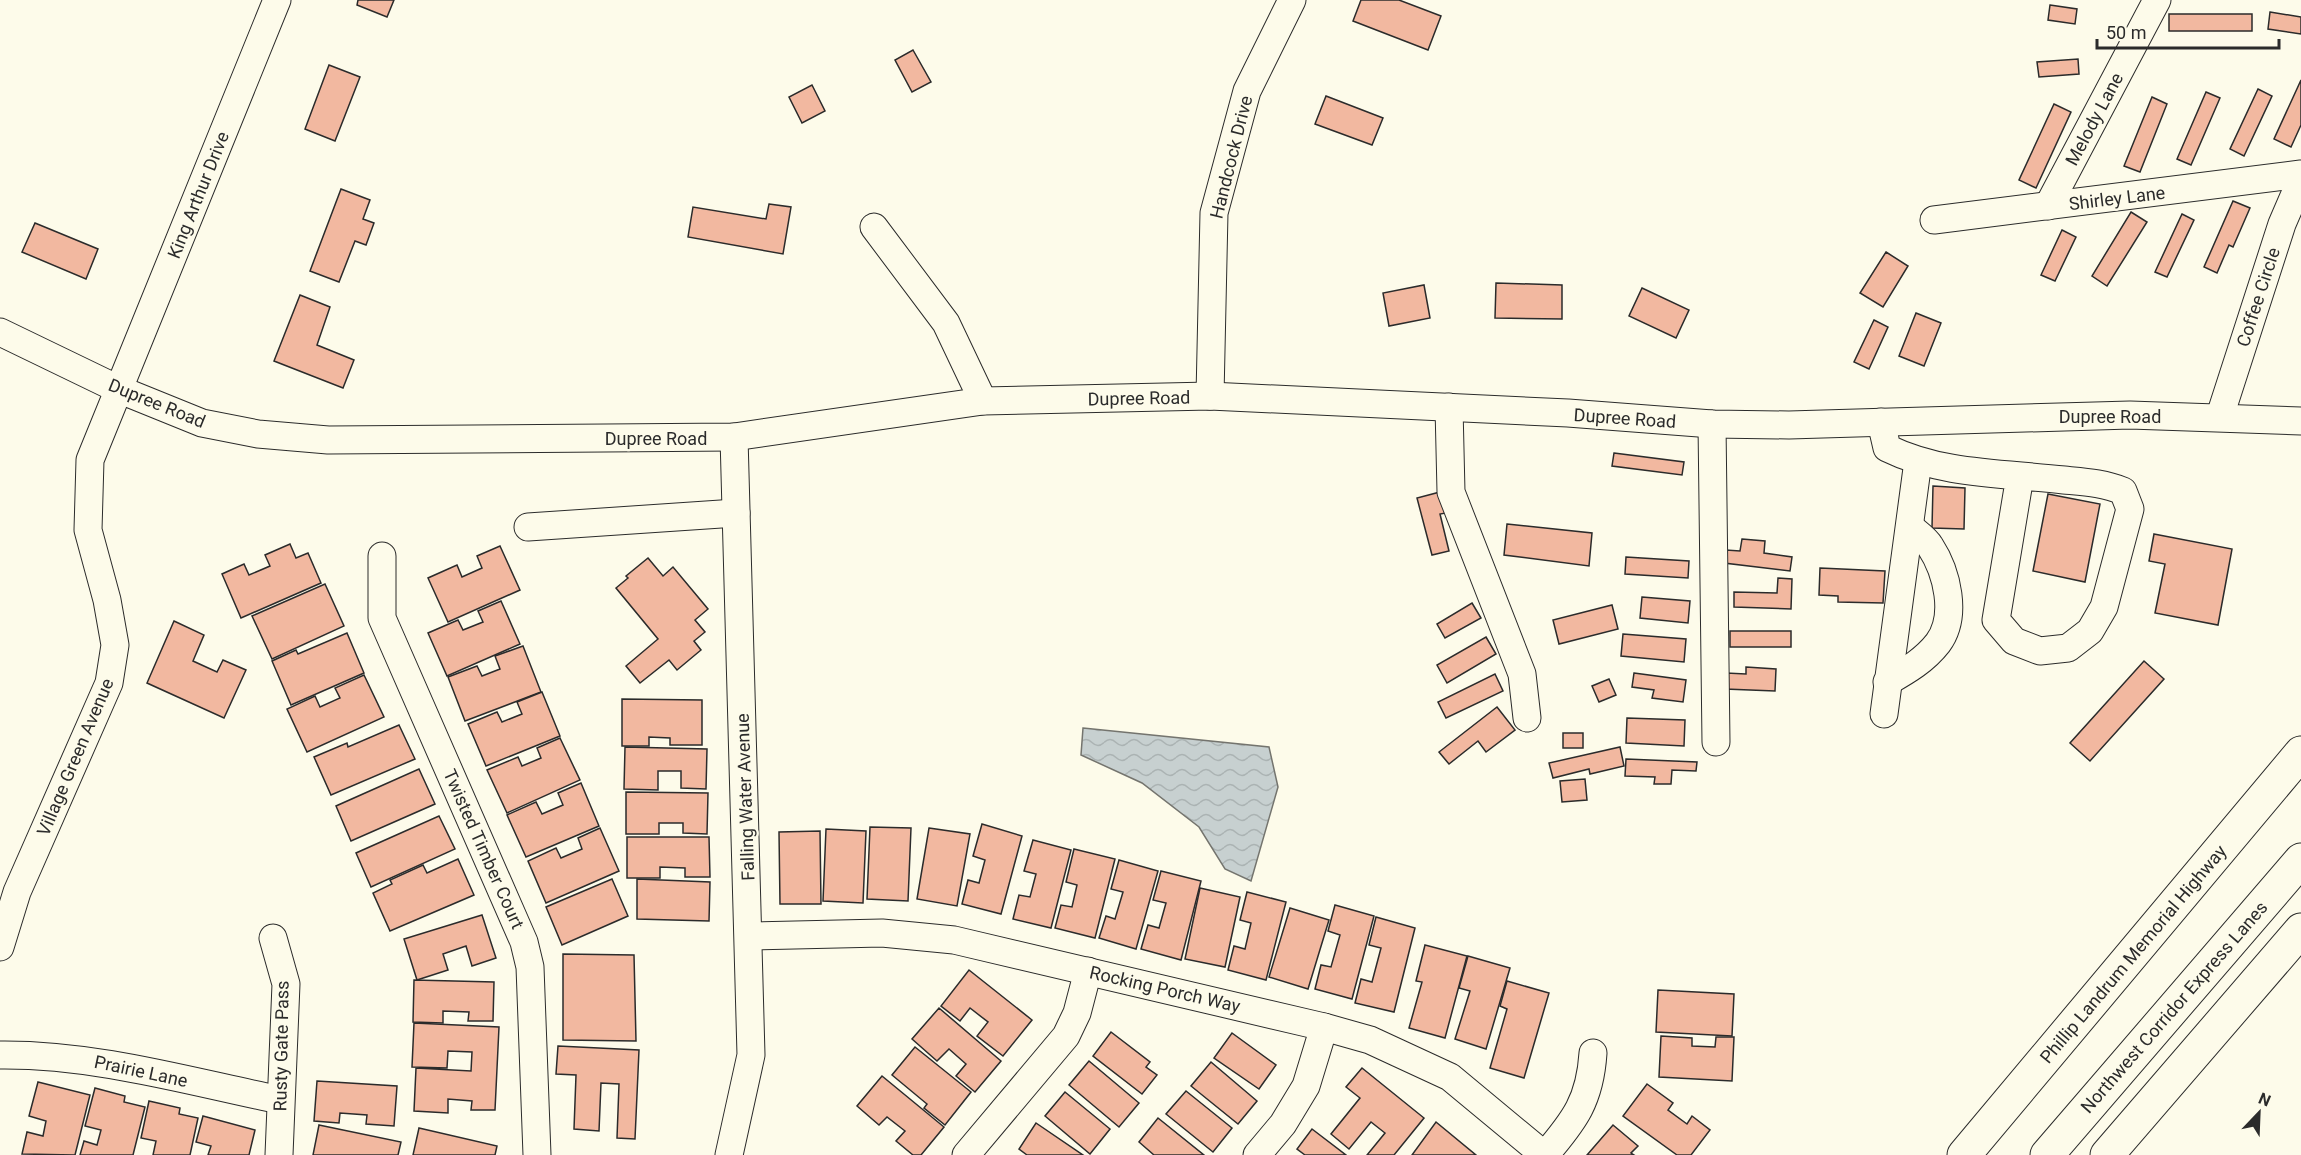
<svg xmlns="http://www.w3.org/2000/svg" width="2301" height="1155" font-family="Roboto,sans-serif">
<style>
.water{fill:url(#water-waves);stroke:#74746e;stroke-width:1.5}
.building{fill:#f2b8a0;stroke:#2b2b2b;stroke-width:1.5}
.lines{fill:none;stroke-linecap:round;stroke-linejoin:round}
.minor-casing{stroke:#2b2b2b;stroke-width:29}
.highway-casing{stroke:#2b2b2b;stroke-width:35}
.minor{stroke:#fdfbea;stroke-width:27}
.highway{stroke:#fdfbea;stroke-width:33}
.labels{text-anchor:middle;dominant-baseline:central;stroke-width:4.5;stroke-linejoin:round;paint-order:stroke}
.street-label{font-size:18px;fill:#2b2b2b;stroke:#fdfbea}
</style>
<defs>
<pattern id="water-waves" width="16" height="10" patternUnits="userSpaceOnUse" patternTransform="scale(1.5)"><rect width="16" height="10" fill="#c7d0d0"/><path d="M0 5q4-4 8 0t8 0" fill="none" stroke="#abb3b3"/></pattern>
</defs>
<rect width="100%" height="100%" fill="#fdfbea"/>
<path class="water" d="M1083,728L1269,747L1278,787L1251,881L1225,869L1199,827L1142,783L1081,755Z"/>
<g class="building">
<path d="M358,0H394L387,17L357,5Z"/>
<path d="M1361,0H1399L1441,16L1428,50L1353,21Z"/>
<path d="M2050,5L2077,9L2075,24L2048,20Z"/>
<path d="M2270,12L2301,17V34L2268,29Z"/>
<rect x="2169" y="14" width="83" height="17"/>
<path d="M913,50L931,82L912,92L895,60Z"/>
<path d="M2078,59L2079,74L2039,77L2037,62Z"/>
<path d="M329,65L360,77L335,141L305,129Z"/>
<path d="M2301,80V125L2291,147L2274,139Z"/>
<path d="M812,85L825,111L802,123L789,97Z"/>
<path d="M2258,89L2272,96L2244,156L2230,149Z"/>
<path d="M2206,92L2220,98L2191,165L2177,159Z"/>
<path d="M1326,96L1383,118L1372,145L1315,124Z"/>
<path d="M2152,97L2167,104L2140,172L2124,166Z"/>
<path d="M2054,104L2071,112L2036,188L2019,180Z"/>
<path d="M341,189L370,200L363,219L374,223L366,245L355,241L339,282L310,271Z"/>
<path d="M2233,201L2250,208L2233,247L2229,245L2217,273L2204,267Z"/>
<path d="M769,204L791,207L783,254L688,237L693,207L766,219Z"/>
<path d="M2131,212L2147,222L2107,286L2092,276Z"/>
<path d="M2182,214L2194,220L2167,277L2155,272Z"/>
<path d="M35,223L98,249L86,279L22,252Z"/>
<path d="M2062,230L2076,237L2055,281L2041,275Z"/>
<path d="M1886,252L1908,266L1883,307L1860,293Z"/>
<path d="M1496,283L1562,285V319L1495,318Z"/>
<path d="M1424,285L1430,318L1389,326L1383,293Z"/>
<path d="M1642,288L1689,310L1676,338L1629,316Z"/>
<path d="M300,295L330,307L317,345L354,360L343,388L274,361Z"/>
<path d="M1916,313L1941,323L1924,366L1899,356Z"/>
<path d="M1874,320L1888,327L1869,369L1854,362Z"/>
<path d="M1614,453L1684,462L1682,475L1612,466Z"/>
<path d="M1933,486L1965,488L1964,529L1932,528Z"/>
<path d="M1440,492L1446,513L1440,514L1449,551L1432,555L1417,498Z"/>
<path d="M2048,494L2100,504L2085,582L2033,571Z"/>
<path d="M1507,524L1592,533L1589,566L1504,555Z"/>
<path d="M2154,534L2232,549L2218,625L2155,613L2165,564L2149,561Z"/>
<path d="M1742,539L1765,541L1764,553L1792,557L1790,571L1724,563L1726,550L1740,551Z"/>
<path d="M290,544L296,558L308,553L321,583L241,618L222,574L244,564L249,575L270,566L265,555Z"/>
<path d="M500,546L520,590L448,622L428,578L457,565L462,577L482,568L477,556Z"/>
<path d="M1626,557L1689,561L1688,578L1625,574Z"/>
<path d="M648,558L663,576L673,567L708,609L695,620L705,632L694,641L701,650L677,670L669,660L640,683L626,666L658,639L616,588L628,578L626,576Z"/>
<path d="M1820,568L1885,571L1883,603L1838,602V596L1819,595Z"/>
<path d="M1778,578L1792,579L1791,609L1734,607V592L1777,593Z"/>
<path d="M325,584L344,626L272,659L252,616Z"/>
<path d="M1642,597L1690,601L1688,623L1640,618Z"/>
<path d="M501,601L520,644L447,676L428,633L458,620L463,630L483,622L478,611Z"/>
<path d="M1472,603L1481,618L1445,638L1437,624Z"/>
<path d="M1612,605L1618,629L1559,644L1553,620Z"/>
<path d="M174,621L204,635L193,661L217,672L223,660L246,670L224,718L147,683Z"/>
<rect x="1730" y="631" width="61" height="16"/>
<path d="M347,633L364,673L291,705L272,661L296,650L298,654Z"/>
<path d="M1623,634L1686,639L1684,662L1621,656Z"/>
<path d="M1486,637L1496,654L1447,683L1437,665Z"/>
<path d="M523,646L541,692L465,721L448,677L477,666L482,676L500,669L495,656Z"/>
<path d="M2144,661L2164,679L2090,761L2070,743Z"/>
<path d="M1746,667L1776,669L1775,691L1725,689L1726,673L1746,674Z"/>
<path d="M1634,673L1686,680L1683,702L1652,698L1654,690L1632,687Z"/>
<path d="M1495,674L1503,691L1446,718L1438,702Z"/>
<path d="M364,675L384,717L307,752L287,709L315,696L320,707L340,698L335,688Z"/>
<path d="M1609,679L1616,695L1599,702L1592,686Z"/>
<path d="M542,692L560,736L486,766L468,724L497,712L502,722L522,714L517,702Z"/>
<path d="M622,699L702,700V745H670V738L649,737V746H622Z"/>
<path d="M1497,707L1515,730L1486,752L1478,741L1449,764L1439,752Z"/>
<path d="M1627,718L1685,720L1684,746L1626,743Z"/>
<path d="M399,725L415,759L331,795L314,757L347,743L348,747Z"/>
<rect x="1563" y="733" width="20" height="15"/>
<path d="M560,738L580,780L507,813L487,770L518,757L522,766L541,758L537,748Z"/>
<path d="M625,747L707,749L706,789L681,788V771H658V790L624,789Z"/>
<path d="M1620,747L1624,766L1590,774L1589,769L1553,778L1549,763Z"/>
<path d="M1626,759L1697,762L1696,771L1672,770L1671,784H1654L1655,777L1625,776Z"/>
<path d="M419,769L435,804L351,841L336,806Z"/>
<path d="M1585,779L1587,800L1562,802L1560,781Z"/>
<path d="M581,783L599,826L526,857L507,815L536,802L542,814L563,805L558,793Z"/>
<path d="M626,792L708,793L707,834L683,833V823H659V834H626Z"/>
<path d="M439,816L455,849L371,887L356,853Z"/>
<path d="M982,824L1022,836L1001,914L962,904L968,880L979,883L985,860L973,856Z"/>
<path d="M870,827L911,828L908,901L867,899Z"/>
<path d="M600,828L619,871L546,903L528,861L556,848L561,858L582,849L578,838Z"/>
<path d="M929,828L970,834L957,906L917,899Z"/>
<path d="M826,829L866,831L863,903L823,901Z"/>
<path d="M820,831L821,904H780L779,832Z"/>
<path d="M627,837H709L710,877H685V868L660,867V878H627Z"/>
<path d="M1033,840L1071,850L1051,928L1013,919L1019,895L1030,897L1036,874L1024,871Z"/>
<path d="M1074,849L1115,859L1095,938L1055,928L1061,905L1072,907L1077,885L1066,882Z"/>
<path d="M458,859L474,895L390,931L373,893L392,884L390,880L423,865L427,873Z"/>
<path d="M1119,860L1158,871L1136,949L1099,938L1106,916L1115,919L1123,892L1111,889Z"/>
<path d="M1161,871L1201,881L1181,960L1141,949L1148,925L1159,928L1166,903L1153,900Z"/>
<path d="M612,879L628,916L562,945L546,907Z"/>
<path d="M637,879L710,882L709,921L637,919Z"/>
<path d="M1200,888L1240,897L1225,967L1185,959Z"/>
<path d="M1247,892L1286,902L1266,980L1228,970L1234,946L1245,949L1251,923L1240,920Z"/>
<path d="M1335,905L1374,916L1352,999L1315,989L1321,965L1331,967L1340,935L1328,931Z"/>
<path d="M1290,908L1329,920L1308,989L1269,977Z"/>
<path d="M482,915L496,958L472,966L466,946L443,954L448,970L417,980L404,939Z"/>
<path d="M1376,917L1415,928L1394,1012L1355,1003L1361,979L1372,982L1381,948L1369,945Z"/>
<path d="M1425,945L1467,956L1445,1038L1409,1028L1422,982L1416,981Z"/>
<path d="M563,954L634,955L636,1041L563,1040Z"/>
<path d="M1468,956L1510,968L1486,1049L1455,1039L1470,991L1459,988Z"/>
<path d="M969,970L1032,1020L1003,1056L977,1036L988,1022L970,1008L960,1021L941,1006Z"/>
<path d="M414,980L494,982L493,1021H468L469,1012L443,1011V1023L413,1022Z"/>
<path d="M1507,981L1549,993L1524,1078L1490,1068L1507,1009L1500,1006Z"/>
<path d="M1658,990L1734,994L1732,1036L1656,1032Z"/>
<path d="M939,1008L1001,1061L975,1092L956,1076L966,1064L949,1049L937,1061L912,1039Z"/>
<path d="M414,1023L499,1027L495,1110H471L472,1101L448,1099V1113L414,1111L416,1068L471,1071L472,1052L448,1051L447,1068L412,1067Z"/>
<path d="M1111,1032L1150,1062L1146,1067L1157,1075L1142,1094L1093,1056Z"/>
<path d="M1232,1033L1276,1065L1259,1089L1214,1058Z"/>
<path d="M1661,1036L1692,1038V1046L1715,1047L1716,1037H1734L1732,1081L1659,1077Z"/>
<path d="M558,1046L639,1050L635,1139L617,1138L619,1084L601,1083L599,1131L574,1129L576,1075L556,1074Z"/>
<path d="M915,1047L971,1092L945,1125L924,1108L927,1104L892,1075Z"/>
<path d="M1089,1061L1139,1103L1119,1127L1069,1085Z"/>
<path d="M1211,1062L1257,1101L1238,1124L1191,1086Z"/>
<path d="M1362,1068L1424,1118L1394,1155H1367L1385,1133L1371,1122L1349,1149L1331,1134L1360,1098L1346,1087Z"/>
<path d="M882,1076L944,1127L921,1155H913L896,1141L905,1131L887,1117L879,1125L857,1106Z"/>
<path d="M317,1081L397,1086L394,1126L366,1124L367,1115L340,1113L339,1123L314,1121Z"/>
<path d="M38,1082L90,1095L75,1155L22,1154L27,1132L43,1136L46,1121L29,1116Z"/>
<path d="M1647,1084L1673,1103L1668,1110L1687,1124L1692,1116L1710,1130L1691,1155H1677L1623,1116Z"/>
<path d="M95,1088L125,1096L124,1102L145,1107L133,1155H80L84,1141L97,1145L101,1130L85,1126Z"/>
<path d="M1186,1091L1232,1128L1213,1152L1166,1114Z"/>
<path d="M1065,1092L1110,1129L1090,1154L1045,1116Z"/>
<path d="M149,1101L180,1108L179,1114L198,1118L190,1155H153L156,1141L141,1138Z"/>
<path d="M203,1116L255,1130L249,1155H208L211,1146L196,1142Z"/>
<path d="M1158,1118L1204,1155H1154L1139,1142Z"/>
<path d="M1436,1122L1476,1155H1412Z"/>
<path d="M1036,1123L1083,1155H1027L1019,1149Z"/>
<path d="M319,1125L401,1142L398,1155H313Z"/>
<path d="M1613,1125L1638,1146L1631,1153L1634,1155H1587Z"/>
<path d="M419,1128L497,1146L495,1155H413Z"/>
<path d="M1312,1129L1346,1155H1305L1297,1149Z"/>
</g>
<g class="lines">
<defs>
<g id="minor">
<path d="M2048,206L2157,0"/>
<path d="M1934,220L2301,174"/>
<path d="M874,227L946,323L983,401"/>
<path d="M0,332L118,389L202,423L258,434L328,440L734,437L983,401L1210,396L1568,413L1712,424L1789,425L2130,415L2301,421"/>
<path d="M1210,396L1214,213L1247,91L1292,0"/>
<path d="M1449,407L1451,492L1522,674L1527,718"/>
<path d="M2220,416L2282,224L2301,180"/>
<path d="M1881,422L1887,448C1942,475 2004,473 2064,480C2085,482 2104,483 2123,491L2130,509L2104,607L2090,631L2068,648L2040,651L2014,641L1996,620L2020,476"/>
<path d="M1712,424L1716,742"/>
<path d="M528,527L736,513"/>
<path d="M382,556V618L524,942L530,967L537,1155"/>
<path d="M1887,682C1906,671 1924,661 1938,643C1958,616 1947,572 1930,546C1926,539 1917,533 1910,527"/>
<path d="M1884,714L1918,461"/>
<path d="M749,936L882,933L954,940L1324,1027L1370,1040L1450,1077L1544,1155"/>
<path d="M273,938L286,984L279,1155"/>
<path d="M0,947L17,892L109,683L115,645L107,600L88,530L90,460L277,0"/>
<path d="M0,1055C95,1054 188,1081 280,1100"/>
<path d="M729,1155L751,1055L734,437"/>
<path d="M966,1155L1066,1036L1077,1013L1088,971"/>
<path d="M1257,1155L1283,1124L1306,1086L1324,1027"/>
<path d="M1545,1155C1575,1120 1590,1100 1593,1053"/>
</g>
<g id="highway">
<path d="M1964,1155L2301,753"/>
<path d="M2047,1155L2301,860"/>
<path d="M2107,1155L2301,930"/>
</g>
</defs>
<use href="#minor" class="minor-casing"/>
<use href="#highway" class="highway-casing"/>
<use href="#minor" class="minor"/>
<use href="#highway" class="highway"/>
</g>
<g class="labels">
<g class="street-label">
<text transform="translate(2094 119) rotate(-62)">Melody Lane</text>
<text transform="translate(1231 157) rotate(-76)">Handcock Drive</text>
<text transform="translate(198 195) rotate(-68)">King Arthur Drive</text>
<text transform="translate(2117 198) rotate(-7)">Shirley Lane</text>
<text transform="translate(2258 297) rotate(-72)">Coffee Circle</text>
<text transform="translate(1139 398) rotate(-1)">Dupree Road</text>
<text transform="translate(157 403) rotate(22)">Dupree Road</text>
<text x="2110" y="416">Dupree Road</text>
<text transform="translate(1625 418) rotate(4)">Dupree Road</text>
<text x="656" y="438">Dupree Road</text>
<text transform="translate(75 757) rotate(-67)">Village Green Avenue</text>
<text transform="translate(745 797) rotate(-92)">Falling Water Avenue</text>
<text transform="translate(484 849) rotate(66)">Twisted Timber Court</text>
<text transform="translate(2133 954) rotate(-50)">Phillip Landrum Memorial Highway</text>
<text transform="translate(1165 989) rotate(13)">Rocking Porch Way</text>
<text transform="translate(2174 1007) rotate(-49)">Northwest Corridor Express Lanes</text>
<text transform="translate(281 1046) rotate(-89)">Rusty Gate Pass</text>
<text transform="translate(141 1071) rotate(12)">Prairie Lane</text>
</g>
</g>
<g transform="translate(2259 1113) rotate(23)" stroke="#fdfbea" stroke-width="4.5" paint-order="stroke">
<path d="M0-4.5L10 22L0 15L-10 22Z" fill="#2b2b2b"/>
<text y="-9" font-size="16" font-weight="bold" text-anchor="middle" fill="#2b2b2b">N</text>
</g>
<path d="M2097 39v9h182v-9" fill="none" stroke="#2b2b2b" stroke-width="3"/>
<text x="2106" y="39" font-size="18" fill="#2b2b2b" stroke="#fdfbea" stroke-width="4.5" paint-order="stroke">50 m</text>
</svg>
